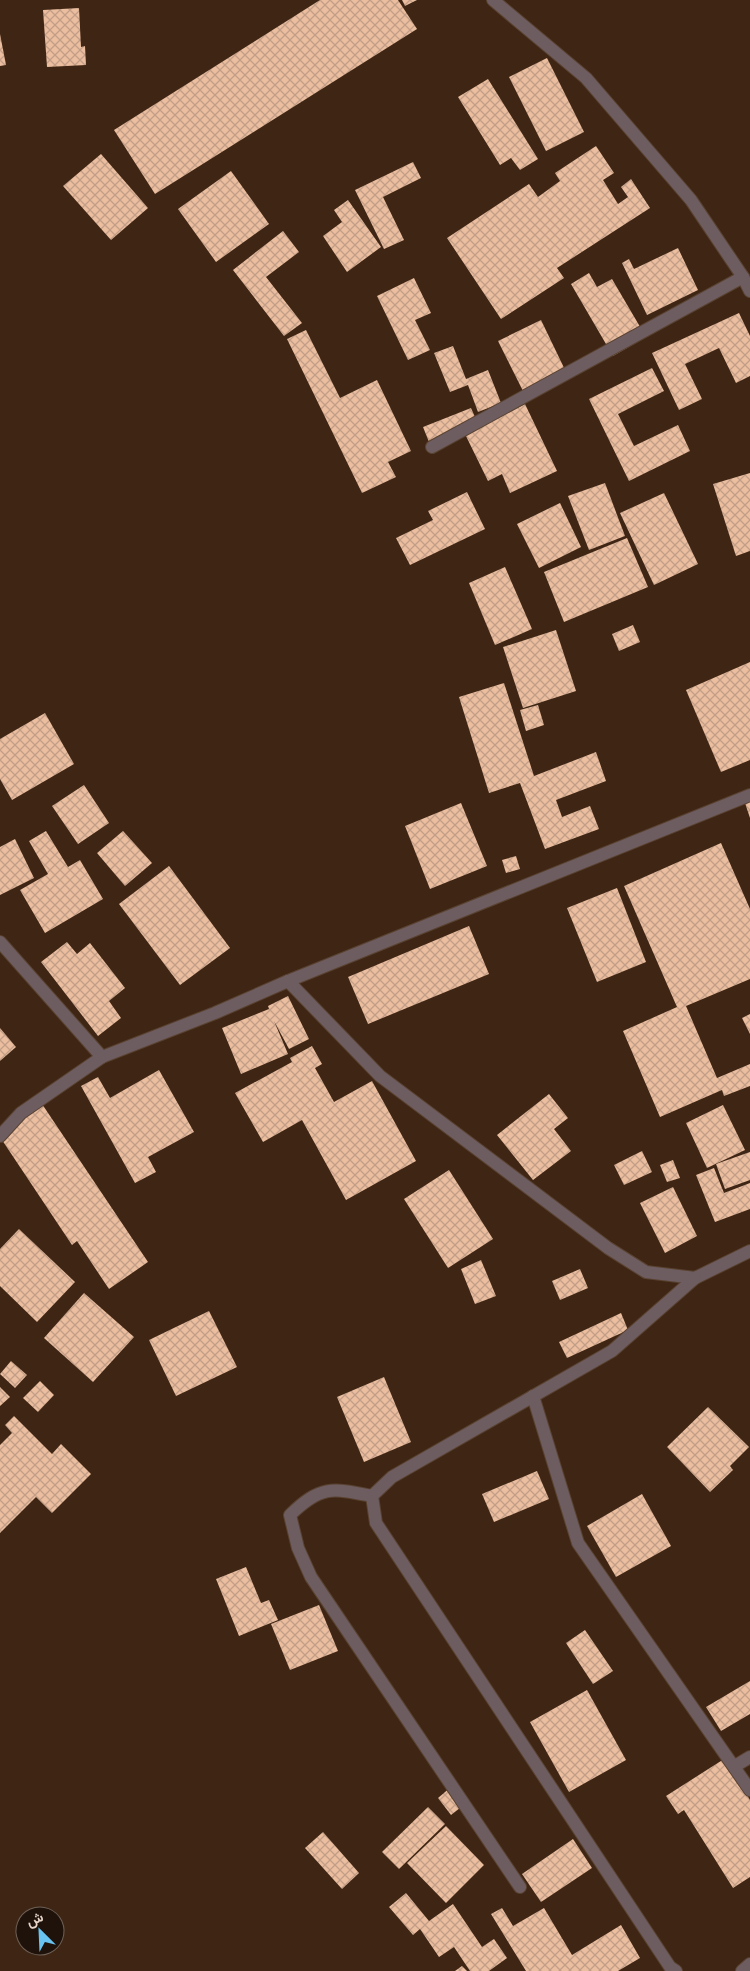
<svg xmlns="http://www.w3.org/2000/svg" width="750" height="1971" font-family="'Titillium Web',Vazirmatn,sans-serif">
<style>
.building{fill:url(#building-cross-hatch)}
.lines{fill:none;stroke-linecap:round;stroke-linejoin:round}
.street-casing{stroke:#5a4231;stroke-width:14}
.street{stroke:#6d5d61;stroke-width:12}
</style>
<defs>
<pattern id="building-cross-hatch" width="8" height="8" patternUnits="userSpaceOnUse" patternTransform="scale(1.25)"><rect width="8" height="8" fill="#ebbea0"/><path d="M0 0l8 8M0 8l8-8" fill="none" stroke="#c29e87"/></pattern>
</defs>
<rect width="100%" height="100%" fill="#3f2614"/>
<g class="building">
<path d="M320,0H398L417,29L155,194L114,130Z"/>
<path d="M402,0H417L405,6Z"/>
<path d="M79,8L81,47L85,46L86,65L47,67L43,10Z"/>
<path d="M0,34L6,65L0,66Z"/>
<path d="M547,58L584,132L546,151L509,77Z"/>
<path d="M488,79L538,159L520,170L511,158L500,165L458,97Z"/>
<path d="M596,146L614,173L603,180L618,204L628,197L621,187L631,179L650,208L557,268L564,278L501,319L447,238L529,184L538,197L560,181L555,173Z"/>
<path d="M101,154L148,208L111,240L63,186Z"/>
<path d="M413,162L421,178L383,197L404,240L384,249L355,190Z"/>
<path d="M231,171L269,224L216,262L178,209Z"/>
<path d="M348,200L381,247L347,272L323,236L342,222L334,210Z"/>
<path d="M283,231L299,252L266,277L302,323L284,336L233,270Z"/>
<path d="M678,248L698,290L647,315L622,263L629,259L634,269Z"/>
<path d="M589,273L597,287L612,279L646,337L613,356L571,284Z"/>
<path d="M414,278L431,313L415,320L430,350L408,360L377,296Z"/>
<path d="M739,313L750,336V376L736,383L719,348L685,364L702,399L679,410L652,353Z"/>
<path d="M541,320L567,374L525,395L498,341Z"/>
<path d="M306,330L340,398L377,380L411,451L388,462L396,477L362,493L287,339Z"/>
<path d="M453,346L466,379L488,370L501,403L478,412L468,385L450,392L434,353Z"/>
<path d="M652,368L664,391L618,414L634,446L678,425L690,451L629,481L589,399Z"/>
<path d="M525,404L557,471L510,493L502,474L488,481L465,434L431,447L423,427L471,408L479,426Z"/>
<path d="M750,473V551L736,556L713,484Z"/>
<path d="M605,483L625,536L589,550L568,496Z"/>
<path d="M467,492L485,529L410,565L396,538L433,520L428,511Z"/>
<path d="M664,493L698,564L654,585L620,513Z"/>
<path d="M560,503L581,547L539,568L517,524Z"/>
<path d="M627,538L648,587L564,622L544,572Z"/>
<path d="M505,567L532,629L495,645L469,583Z"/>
<path d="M633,625L640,642L619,651L612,634Z"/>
<path d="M556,630L576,691L523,708L503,647Z"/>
<path d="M750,662V760L721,772L686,690Z"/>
<path d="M504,683L534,776L596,752L606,781L556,800L562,817L590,806L599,829L545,849L520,783L489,793L459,697Z"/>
<path d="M538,705L544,725L526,731L520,710Z"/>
<path d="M45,713L74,764L12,800L0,779V739Z"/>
<path d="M84,785L109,823L78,844L52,806Z"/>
<path d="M750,801V818L745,803Z"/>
<path d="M461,803L487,866L430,889L405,826Z"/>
<path d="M46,831L68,867L80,860L103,899L45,933L20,890L48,874L29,841Z"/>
<path d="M123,831L152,863L125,886L97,853Z"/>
<path d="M15,839L34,878L0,895V847Z"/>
<path d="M721,843L750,909V979L686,1006L717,1078L750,1064V1086L724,1096L722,1090L660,1117L623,1031L677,1007L624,886Z"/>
<path d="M516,856L520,869L506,873L502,860Z"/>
<path d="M169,866L230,948L180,985L119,904Z"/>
<path d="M617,888L646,962L597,982L567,908Z"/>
<path d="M469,926L489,974L368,1024L348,977Z"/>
<path d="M67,942L77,954L90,943L125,988L109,1001L121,1018L98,1036L41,962Z"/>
<path d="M288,996L309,1039L289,1049L274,1021L288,1054L241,1074L222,1028L269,1009L268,1006Z"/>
<path d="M750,1014V1034L742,1018Z"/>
<path d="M0,1028L16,1047L0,1061Z"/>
<path d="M312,1046L322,1064L315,1068L334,1102L372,1081L416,1161L346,1200L302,1120L263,1142L235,1093L292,1062L290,1058Z"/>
<path d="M159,1070L194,1132L148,1157L156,1172L135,1183L81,1086L98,1077L110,1098Z"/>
<path d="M549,1094L568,1118L554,1129L571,1151L533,1180L497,1135Z"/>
<path d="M42,1104L148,1262L109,1289L77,1241L72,1245L0,1137Z"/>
<path d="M723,1105L745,1150L707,1168L686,1123Z"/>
<path d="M642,1151L652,1172L624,1185L614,1165Z"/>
<path d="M750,1152V1180L725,1189L716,1164Z"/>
<path d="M673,1160L680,1178L667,1182L660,1165Z"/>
<path d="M714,1168L724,1193L750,1183V1209L715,1222L696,1175Z"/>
<path d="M449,1170L493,1239L448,1268L404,1199Z"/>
<path d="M673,1187L697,1236L665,1253L640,1203Z"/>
<path d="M19,1229L75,1282L37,1322L0,1286V1249Z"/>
<path d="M481,1260L496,1296L475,1304L461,1269Z"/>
<path d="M580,1269L588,1288L560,1300L552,1281Z"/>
<path d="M84,1293L134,1337L93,1382L44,1338Z"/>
<path d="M209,1311L237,1367L176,1396L149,1340Z"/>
<path d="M621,1313L628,1330L567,1358L559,1342Z"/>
<path d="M11,1361L27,1375L15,1388L0,1374Z"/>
<path d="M384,1377L411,1442L364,1462L337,1397Z"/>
<path d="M40,1381L54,1395L38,1412L23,1398Z"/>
<path d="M0,1387L10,1397L0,1406Z"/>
<path d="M708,1407L749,1447L730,1466L733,1470L710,1492L667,1447Z"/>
<path d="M14,1416L52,1454L61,1444L91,1474L52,1513L36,1497L0,1533V1445L12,1433L5,1425Z"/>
<path d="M537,1471L549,1499L494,1522L482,1494Z"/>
<path d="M642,1494L671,1546L616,1577L587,1526Z"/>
<path d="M246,1567L261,1603L269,1600L278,1620L239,1636L216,1579Z"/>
<path d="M319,1605L338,1651L290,1670L271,1624Z"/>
<path d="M585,1630L613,1671L593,1684L566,1643Z"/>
<path d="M750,1681V1714L721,1731L706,1707Z"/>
<path d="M587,1690L626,1760L569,1792L530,1722Z"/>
<path d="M724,1759L750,1800V1877L733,1888L684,1810L678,1814L666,1796Z"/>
<path d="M451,1787L465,1804L451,1815L438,1798Z"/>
<path d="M428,1807L445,1824L399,1869L382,1852Z"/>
<path d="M446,1826L484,1865L446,1903L407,1863Z"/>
<path d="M323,1832L359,1873L342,1889L305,1848Z"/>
<path d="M573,1839L592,1868L541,1902L522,1874Z"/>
<path d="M406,1893L429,1921L453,1904L482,1947L494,1939L507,1958L489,1971H470L454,1947L439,1957L420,1929L413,1935L389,1907Z"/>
<path d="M502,1908L513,1926L544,1908L572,1955L621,1925L640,1958L618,1971H526L491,1914Z"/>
<path d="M462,1966L467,1971H455Z"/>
</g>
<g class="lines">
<defs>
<g id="street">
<path d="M493,0L586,78L691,200L743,277L750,291"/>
<path d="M432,447L743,277"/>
<path d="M0,942L102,1057"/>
<path d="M288,981L750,795"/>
<path d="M0,1136L21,1113L102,1057L215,1013L288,981L380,1076L608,1248L646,1272L695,1278L750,1251"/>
<path d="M533,1396L578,1543L750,1790"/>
<path d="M372,1496C332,1488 321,1485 290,1515L298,1548L311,1577L520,1887"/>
<path d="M735,1766L750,1757"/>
<path d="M676,1971L670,1967L376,1523L372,1496L392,1477L612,1351L695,1278"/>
<path d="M742,1971L750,1964"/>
</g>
</defs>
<use href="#street" class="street-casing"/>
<use href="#street" class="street"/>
</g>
<g transform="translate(40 1931) rotate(336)"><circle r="24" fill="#1e120a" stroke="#6f6057"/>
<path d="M0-4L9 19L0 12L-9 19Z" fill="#69c3f1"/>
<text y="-8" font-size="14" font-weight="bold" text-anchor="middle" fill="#e8d6cb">ش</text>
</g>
</svg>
